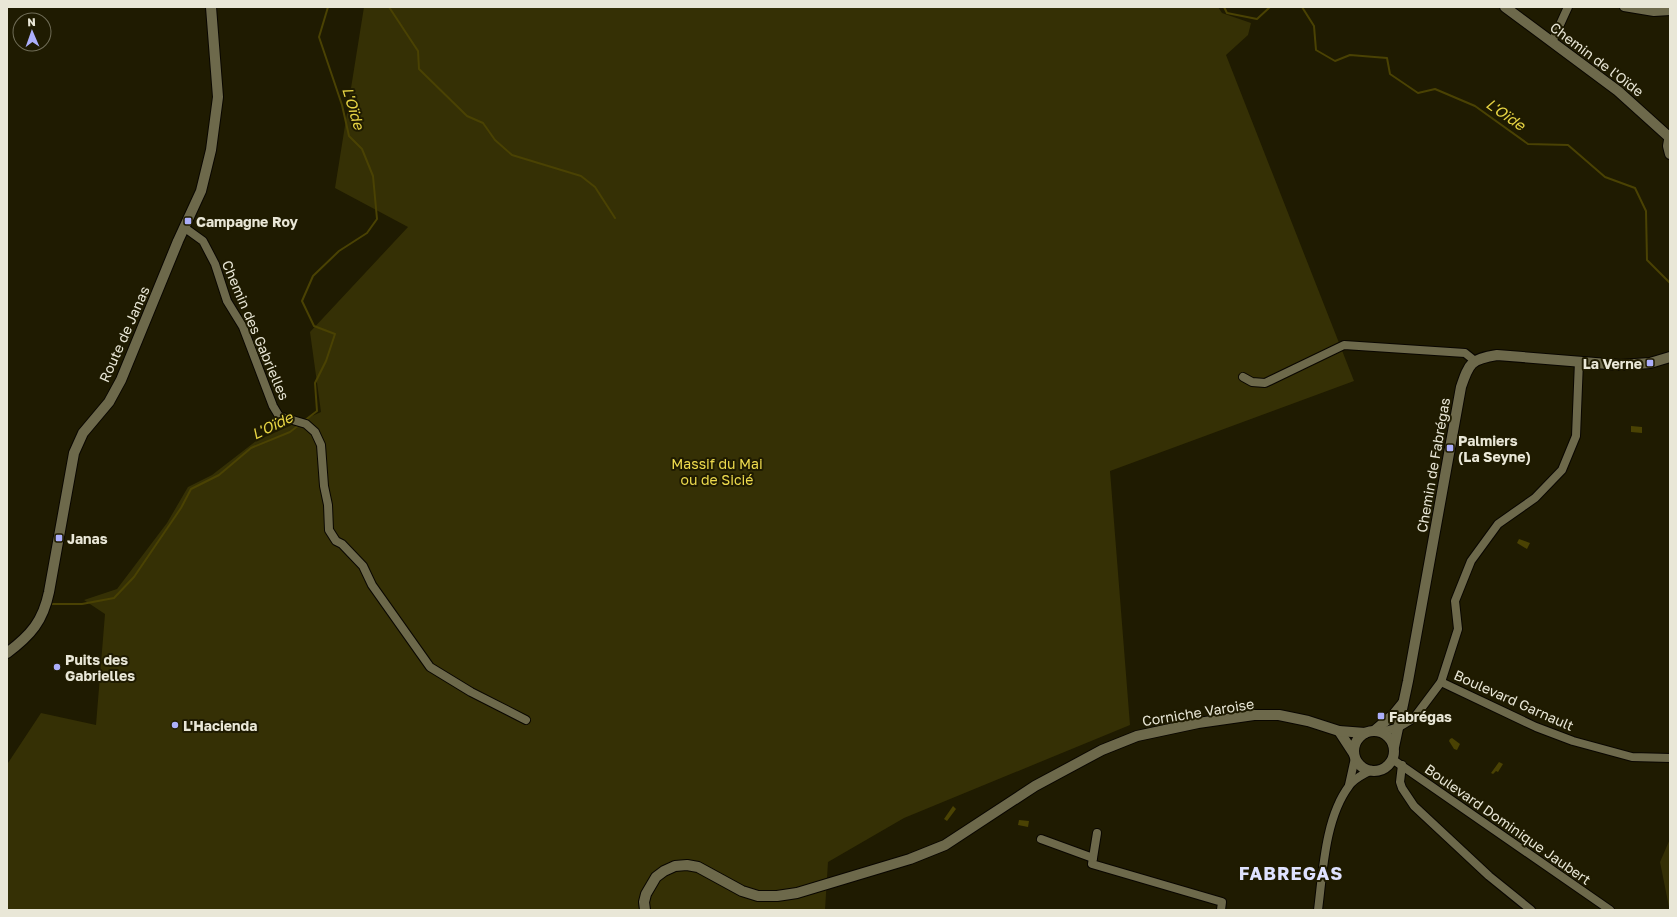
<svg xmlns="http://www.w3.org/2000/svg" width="1677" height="917" font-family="'Golos Text',sans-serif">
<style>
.green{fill:#353005}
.water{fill:#4a4203}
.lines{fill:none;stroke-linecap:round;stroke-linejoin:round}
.stream{stroke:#4a4203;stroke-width:2}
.minor-casing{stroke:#090600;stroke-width:10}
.tertiary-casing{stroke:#090600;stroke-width:12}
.minor{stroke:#6d694b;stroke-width:8}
.tertiary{stroke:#6d694b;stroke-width:10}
.poi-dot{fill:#acaffb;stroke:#1f1b01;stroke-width:1.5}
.labels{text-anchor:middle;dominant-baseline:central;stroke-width:4;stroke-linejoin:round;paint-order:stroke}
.street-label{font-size:14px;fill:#e9e7d7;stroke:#1f1b01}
.poi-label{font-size:14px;font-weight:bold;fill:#e9e7d7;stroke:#1f1b01;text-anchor:start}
.park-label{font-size:14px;fill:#eedb4d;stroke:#1f1b01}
.water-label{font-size:15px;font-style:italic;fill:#e6d343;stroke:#1f1b01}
.district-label{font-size:18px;font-weight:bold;letter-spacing:1px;fill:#dfe2ff;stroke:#1f1b01}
</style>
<rect width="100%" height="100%" fill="#1f1b01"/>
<g class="green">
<path d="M364,7H1218L1222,13L1251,23L1248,35L1226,55L1354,381L1110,471L1130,725L904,818L828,862L825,910H7V781L8,763L41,713L96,725L105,614L84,600L117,589L167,523L188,487L212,475L256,441L321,412L310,332L408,227L335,188Z"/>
<path d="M1670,839V907H1669L1660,862Z"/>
</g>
<g class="water">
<path d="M1631,426L1642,427V433L1631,432Z"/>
<path d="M1519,539L1530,543L1527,549L1517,543Z"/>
<path d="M1452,738L1460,744L1457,750L1454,749L1449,741L1450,739Z"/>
<path d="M1499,762L1503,764L1498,772L1496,771L1493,774L1491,773Z"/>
<path d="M953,806L956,809L947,821L944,819Z"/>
<path d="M1019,820L1029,821L1028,827L1018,825Z"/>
</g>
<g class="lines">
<g class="stream">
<path d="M389,7L418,51L419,69L467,116L483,123L495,140L512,155L581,176L595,187L615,218"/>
<path d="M1224,7L1227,13L1257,19L1270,7"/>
<path d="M1302,7L1314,26L1316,50L1335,61L1350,55L1387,58L1390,74L1418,93L1435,89L1475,106L1528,144L1568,145L1605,177L1635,188L1646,211L1647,260L1670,283"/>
<path d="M304,421L317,411L315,383L326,361L335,334L314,326L302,301L313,276L339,251L367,233L377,219L373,176L362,149L349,136L342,105L319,37L328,7"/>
<path d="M50,604H82L114,598L134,577L181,508L191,489L219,475L251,448L290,432L299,425"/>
</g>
<defs>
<g id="minor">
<path d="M1624,7L1654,12L1670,11"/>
<path d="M1552,42L1568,7"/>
<path d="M185,228L203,241L215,264L227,301L243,327L273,406L279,416L306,424L315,432L321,445L324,486L328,505L329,530L336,541L342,544L363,566L372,585L430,667L471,692L526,720"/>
<path d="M1243,377L1252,382L1265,383L1344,345L1465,353L1475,361"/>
<path d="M1441,682L1536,727L1573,741L1632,757L1670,758"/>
<path d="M1381,732L1399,727L1414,718L1441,682L1458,629L1455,601L1471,561L1498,524L1535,498L1562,470L1576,436L1579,361"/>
<path d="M1392,759L1610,910"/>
<path d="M1402,765L1400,782L1402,788L1414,806L1489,876L1531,910"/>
<path d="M1349,785L1355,758"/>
<path d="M1097,833L1092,864L1222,902L1221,910"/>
<path d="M1041,839L1093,858"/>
<path d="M1318,910C1323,871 1325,818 1349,786C1354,778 1363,775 1371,770"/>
</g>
<g id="tertiary">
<path d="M1505,7L1618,91L1669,137"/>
<path d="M1670,135L1668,146L1670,154"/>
<path d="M7,653C31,635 43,621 49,592L74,453L83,433L109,402L121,380L178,241L201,191L211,150L218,97L211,7"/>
<path d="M1339,731L1354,754"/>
<path d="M1374,731L1394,714L1403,703"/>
<circle cx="1374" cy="751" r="20"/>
<path d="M1394,747L1408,681L1461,387C1469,363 1471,359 1497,355L1620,365L1650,363L1670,357"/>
<path d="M645,910L644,902L646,894L656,877L664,871L675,866L687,865L698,867L742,891L758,896H777L797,893L910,859L945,845L1035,786L1102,750L1137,736L1198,723L1254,715H1279L1308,721L1339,731L1365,733"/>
</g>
</defs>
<use href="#minor" class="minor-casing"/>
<use href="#tertiary" class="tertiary-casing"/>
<use href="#minor" class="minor"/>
<use href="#tertiary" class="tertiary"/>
</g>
<g class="poi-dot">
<rect x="184" y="217" width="8" height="8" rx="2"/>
<rect x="1646" y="359" width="8" height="8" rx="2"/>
<rect x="1446" y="444" width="8" height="8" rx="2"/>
<rect x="55" y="534" width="8" height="8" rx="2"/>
<circle cx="57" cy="667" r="4"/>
<rect x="1377" y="712" width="8" height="8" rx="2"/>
<circle cx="175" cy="725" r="4"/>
</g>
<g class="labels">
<g class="street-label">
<text transform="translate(1597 59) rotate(37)">Chemin de l'Oïde</text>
<text transform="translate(256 330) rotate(67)">Chemin des Gabrielles</text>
<text transform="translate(124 334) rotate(-66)">Route de Janas</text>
<text transform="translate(1433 465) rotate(-80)">Chemin de Fabrégas</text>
<text transform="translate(1514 700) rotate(24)">Boulevard Garnault</text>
<text transform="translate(1198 712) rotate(-9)">Corniche Varoise</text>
<text transform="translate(1508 824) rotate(35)">Boulevard Dominique Jaubert</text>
</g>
<g class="poi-label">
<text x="196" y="221">Campagne Roy</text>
<text x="1642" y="363" text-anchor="end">La Verne</text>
<text x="1458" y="440">Palmiers<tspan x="1458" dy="16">(La Seyne)</tspan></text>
<text x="67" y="538">Janas</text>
<text x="65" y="659">Puits des<tspan x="65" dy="16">Gabrielles</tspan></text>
<text x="1389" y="716">Fabrégas</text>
<text x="183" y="725">L'Hacienda</text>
</g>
<g class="park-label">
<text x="717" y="463">Massif du Mai<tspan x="717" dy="16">ou de Sicié</tspan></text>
</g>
<g class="water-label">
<text transform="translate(354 108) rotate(73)">L'Oïde</text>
<text transform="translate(1506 114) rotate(35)">L'Oïde</text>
<text transform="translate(272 425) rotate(-26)">L'Oïde</text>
</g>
<g class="district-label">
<text x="1291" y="873">FABREGAS</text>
</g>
</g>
<rect width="1677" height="917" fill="none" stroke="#e9e7d7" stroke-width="16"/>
<g transform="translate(32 32) rotate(358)"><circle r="19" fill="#1f1b01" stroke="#706d57"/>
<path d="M0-3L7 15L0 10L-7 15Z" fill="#acaffb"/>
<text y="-6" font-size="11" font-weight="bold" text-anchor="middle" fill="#e9e7d7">N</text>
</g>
</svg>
